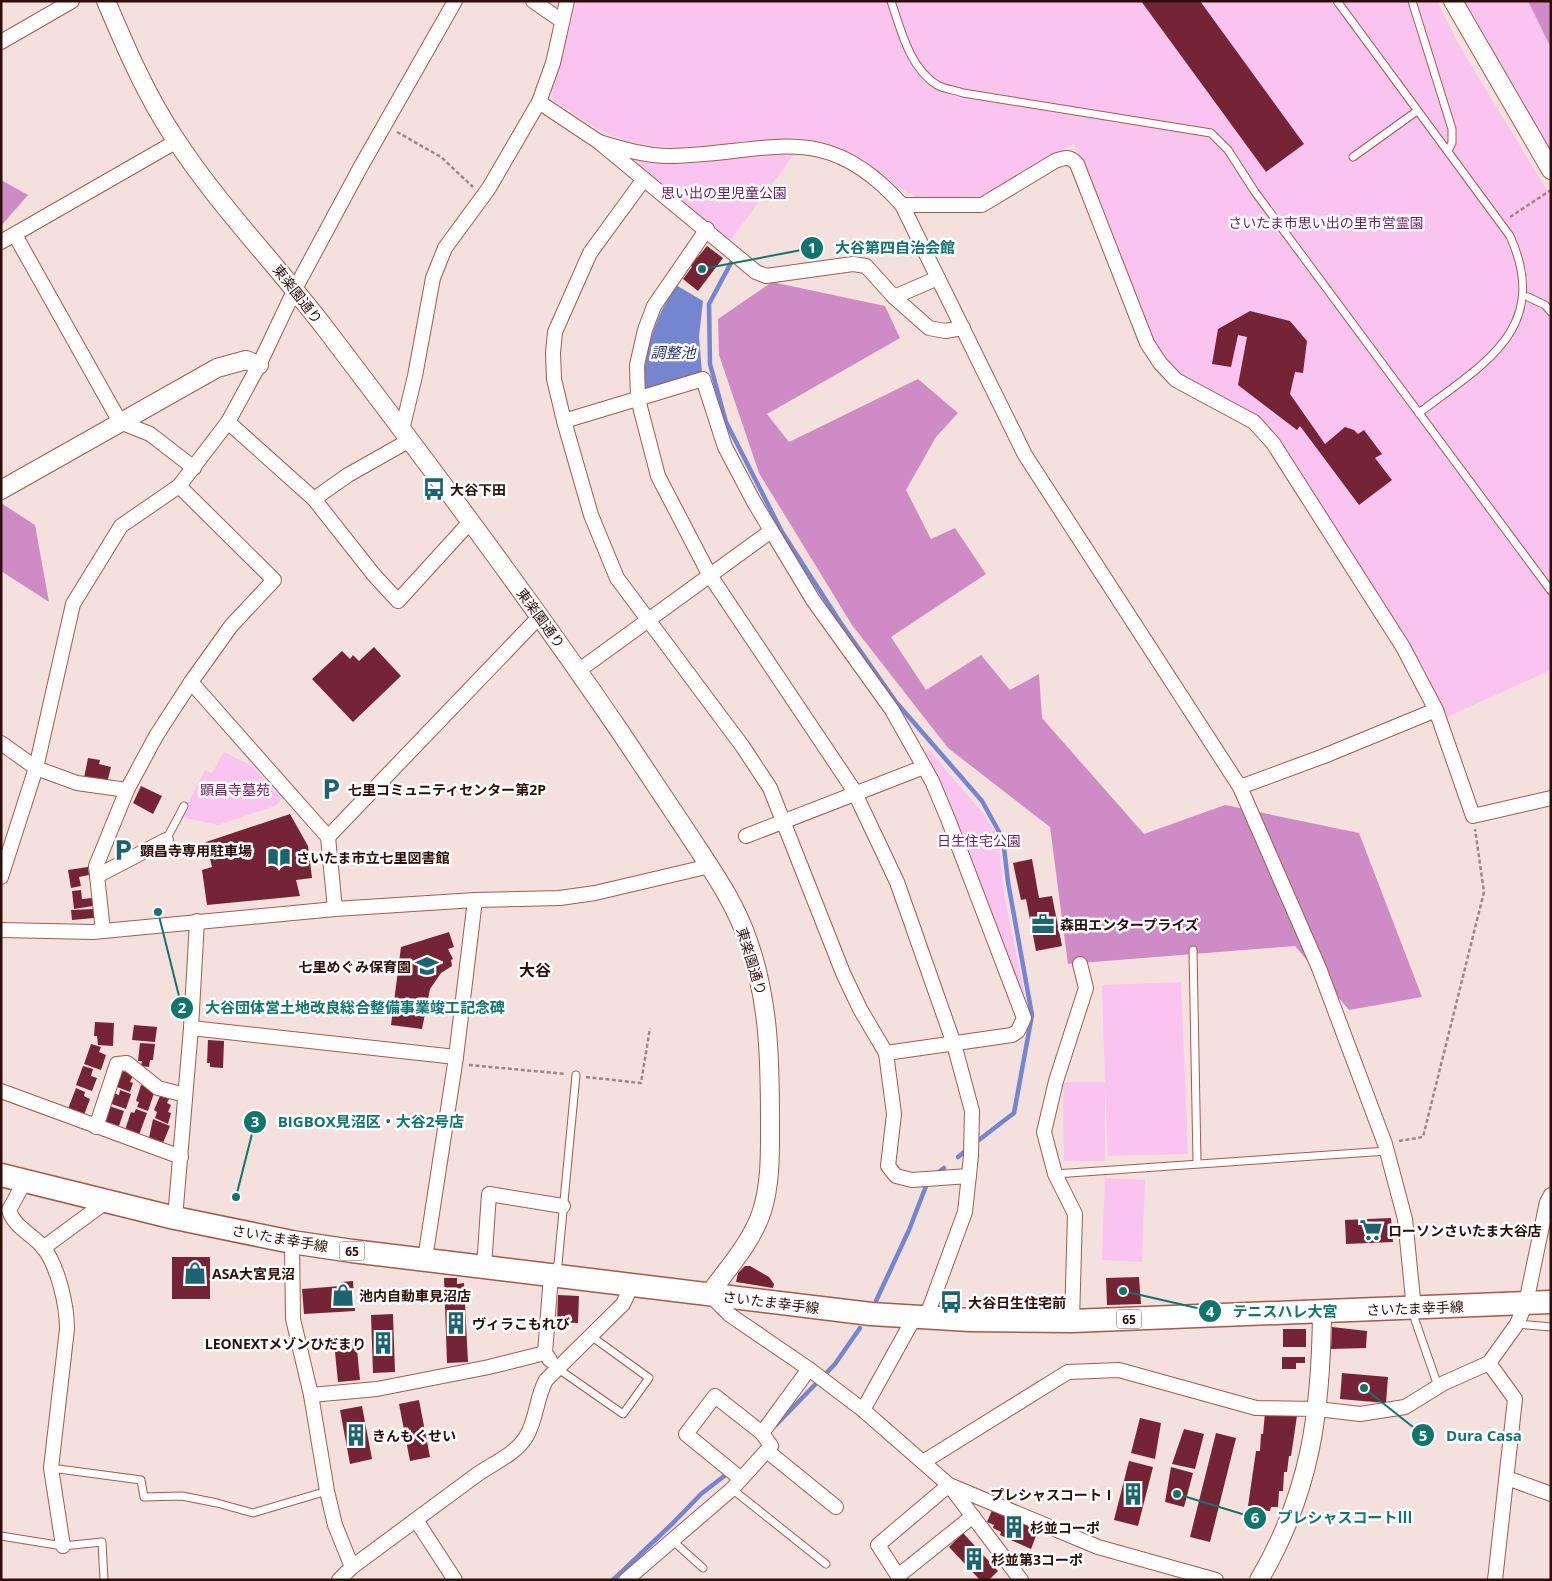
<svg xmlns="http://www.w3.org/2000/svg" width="1552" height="1581" font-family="'Open Sans','Noto Sans JP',sans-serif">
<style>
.green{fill:#fac4f1}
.forest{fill:#cf8bc5}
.water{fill:#7486cf}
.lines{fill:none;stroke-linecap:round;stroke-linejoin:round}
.stream{stroke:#7486cf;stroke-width:4.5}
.building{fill:#742434}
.service-casing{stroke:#a85849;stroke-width:9}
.minor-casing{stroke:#a85849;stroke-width:16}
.tertiary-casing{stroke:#a85849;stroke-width:20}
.primary-casing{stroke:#a85849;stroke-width:25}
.path{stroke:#9e8681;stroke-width:2.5;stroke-dasharray:4 2.5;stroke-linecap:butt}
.service{stroke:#fff;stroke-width:7}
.minor{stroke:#fff;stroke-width:14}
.tertiary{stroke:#fff;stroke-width:18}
.primary{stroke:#fff;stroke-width:22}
.labels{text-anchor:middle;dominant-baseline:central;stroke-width:5;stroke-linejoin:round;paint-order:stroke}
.shield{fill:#fff;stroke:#6d5652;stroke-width:1}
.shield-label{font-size:12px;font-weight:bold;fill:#2e0e08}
.park-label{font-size:14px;fill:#6c1b64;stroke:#fff}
.street-label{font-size:14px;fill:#2e0e08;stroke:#fff}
.poi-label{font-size:14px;font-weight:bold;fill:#2e0e08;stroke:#fff;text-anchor:start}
.water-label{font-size:15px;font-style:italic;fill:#283187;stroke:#fff}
.quarter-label{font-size:16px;font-weight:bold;fill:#2e0e08;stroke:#fff}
.leader{fill:none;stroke:#0f766e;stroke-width:2}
.callout-dot{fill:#0f766e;stroke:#fff;stroke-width:2}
.mark-label{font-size:15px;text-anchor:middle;font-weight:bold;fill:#fff}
.callout-label{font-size:15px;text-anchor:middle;font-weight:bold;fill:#0f766e;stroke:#fff;stroke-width:5;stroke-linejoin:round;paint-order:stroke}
</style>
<rect width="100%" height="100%" fill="#f4e1dd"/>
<g class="green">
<path d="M577,1H1437L1459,45L1551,197V670L1447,717L1422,664L1275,433L1253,415L1190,385L1158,352L1148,331L1074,143L986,196L927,198L916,197L895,186L865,160L823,142L794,138L678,148L645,145L629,142L599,130L553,100L551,93Z"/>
<path d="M1462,1H1528L1551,48V153Z"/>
<path d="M795,153L730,241L638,165L639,159L679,163Z"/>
<path d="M928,749L981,811L998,836L1004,895L1029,1014L922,754Z"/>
<path d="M224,752L252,766L282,799L275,806L218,825L181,817L205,770L212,773Z"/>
<path d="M1181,982L1188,1154L1108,1156L1105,1088V1161H1064L1063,1082H1105L1102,985Z"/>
<path d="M1105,1178L1145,1180L1142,1262L1102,1260Z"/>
</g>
<g class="forest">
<path d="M1528,1H1551V48Z"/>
<path d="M1,180L28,195L1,226Z"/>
<path d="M772,282L885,306L900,338L767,414L789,442L918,379L958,413L936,437L906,490L931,539L955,528L986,574L891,637L926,690L981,655L1010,690L1039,674L1042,718L1144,834L1225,805L1359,833L1422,997L1349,1010L1295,946L1068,964L1050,827L948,748L852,625L759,473L719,355L718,319Z"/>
<path d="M1,503L35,525L49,602L1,571Z"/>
</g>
<path class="water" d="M676,285L703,301L699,337L702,372L647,389L642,386C648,343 653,322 676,285Z"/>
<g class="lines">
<g class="stream">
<path d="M732,261L709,304L710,364L726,422L782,532L840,622L896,702L982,801L1003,839L1008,882L1032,1015L1014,1113L975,1143"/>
<path d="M958,1157L969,1148"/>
<path d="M936,1174L944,1168"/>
<path d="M876,1301L909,1230L928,1181"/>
<path d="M775,1426L835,1364L860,1328"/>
<path d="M613,1580L673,1523L701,1494L728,1473"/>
</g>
</g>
<g class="building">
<path d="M1141,1H1200L1304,144L1266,172Z"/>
<path d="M707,246L723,258L698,291L683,279L692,267L689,264L694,257L697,258Z"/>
<path d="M1250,311L1290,321L1307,341L1303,373L1295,372L1290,394L1325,444L1345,427L1354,430L1358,434L1364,430L1382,454L1375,458L1392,480L1359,505L1300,426L1297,430L1238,385L1247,337L1238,335L1231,367L1212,364L1218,329Z"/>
<path d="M374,647L401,676L353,722L312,679L342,651L350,659L353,655L359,661Z"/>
<path d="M88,758L100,760L99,764L111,767L107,783L84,778Z"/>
<path d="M141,786L162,796L153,814L133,803Z"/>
<path d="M290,814L308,846L312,878L296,880L300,896L207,905L202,870L212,867L206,842Z"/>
<path d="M1032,859L1039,898L1052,896L1062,946L1036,951L1026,899L1021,900L1013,863Z"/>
<path d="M88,867L89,875L79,877L81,886L71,888L68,870Z"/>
<path d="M81,890L82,899L92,898L93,906L74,909L72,891Z"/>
<path d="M94,909V918L72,920L71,910Z"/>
<path d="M449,932L454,947L448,949L453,959L451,960L452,966L441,973L430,989L422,1029L391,1025L401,947Z"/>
<path d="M95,1022L114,1023L113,1046L98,1045L97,1036H94Z"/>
<path d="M134,1025L157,1027L155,1042L132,1040Z"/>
<path d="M208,1040L224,1041L223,1068L210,1067V1063H207Z"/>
<path d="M140,1043L155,1044L153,1060H150L149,1067L141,1066L142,1061H138Z"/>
<path d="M91,1044L101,1047L99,1052L106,1055L101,1070L84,1064Z"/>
<path d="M83,1066L93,1069L91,1076L97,1078L92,1091L76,1085Z"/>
<path d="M120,1070L133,1075L130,1082L133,1083L130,1092L112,1085Z"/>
<path d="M141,1085L155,1090L148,1111L137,1107L139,1102L136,1101Z"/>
<path d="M76,1088L85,1092L84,1096L90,1099L84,1115L68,1109Z"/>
<path d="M120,1090L131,1094L126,1109L106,1102L110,1092L119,1095Z"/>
<path d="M160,1096L169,1099L167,1103L171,1105L168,1112L171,1113L168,1124L155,1118L157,1112L154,1110Z"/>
<path d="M106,1105L124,1111L119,1126L104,1121Z"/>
<path d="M136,1109L147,1113L139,1135L125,1130L131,1112L134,1113Z"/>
<path d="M153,1119L170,1126L163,1143L149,1138Z"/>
<path d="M1391,1218L1393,1242L1346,1244L1345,1220Z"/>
<rect x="172" y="1257" width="38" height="42"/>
<path d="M745,1266H750L769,1277L774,1284L773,1288L736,1282L738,1273Z"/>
<path d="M1139,1277L1141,1304L1107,1305L1106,1278Z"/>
<path d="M444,1278H457V1284L464,1283L468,1362L447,1363Z"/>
<path d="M353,1281L355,1311L304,1314L302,1289L341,1286V1282Z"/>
<path d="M558,1295L579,1296L578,1323L557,1322Z"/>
<path d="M393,1314L395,1372L373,1373L371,1315Z"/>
<path d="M1332,1327L1367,1331L1366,1348L1331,1349Z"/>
<rect x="1283" y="1329" width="23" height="18"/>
<path d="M356,1340L360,1380L338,1382L334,1342Z"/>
<path d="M1282,1357H1305V1363H1296V1369H1282Z"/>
<path d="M1342,1373L1388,1377L1386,1403L1340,1399Z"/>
<path d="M419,1400L430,1457L410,1461L399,1404Z"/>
<path d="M362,1406L372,1459L350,1464L340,1410Z"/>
<path d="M1265,1413L1297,1416L1291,1456H1289L1287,1472H1284L1283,1491H1279L1278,1507H1271L1270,1511L1256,1510V1506H1248L1256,1451H1260L1261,1434H1263Z"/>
<path d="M1140,1418L1161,1423L1155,1459L1131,1453Z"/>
<path d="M1184,1429L1204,1434L1195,1469L1172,1464Z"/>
<path d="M1216,1433L1236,1438L1210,1542L1190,1537Z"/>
<path d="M1129,1461L1153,1467L1138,1526L1114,1520Z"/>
<path d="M1171,1467L1193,1473L1184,1507L1165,1502Z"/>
<path d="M993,1508L1039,1528L1031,1549L1000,1535L1001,1532L993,1528L994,1525L987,1522Z"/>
<path d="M963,1533L998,1571L989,1580H980L949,1547Z"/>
</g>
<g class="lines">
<defs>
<g id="service">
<path d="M891,1C901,30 909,67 937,85C944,89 955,90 963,93L1211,133L1228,150L1255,192L1551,591"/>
<path d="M1337,1L1510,236C1552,329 1483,364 1419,413"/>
<path d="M1412,1L1452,129V143L1448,151"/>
<path d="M1353,157L1417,111"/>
<path d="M1528,297L1545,305L1551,312"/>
<path d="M166,840L184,806"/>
<path d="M1193,950L1197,1162"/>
<path d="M1055,1174L1387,1151"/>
<path d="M552,1273L558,1264L576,1075"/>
<path d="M1414,1311L1415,1320L1438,1386"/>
<path d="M1517,1324L1551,1327"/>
<path d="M557,1368L623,1414L649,1378L591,1336"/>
<path d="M51,1468L141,1480L144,1497L182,1496L217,1503L253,1513L327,1491"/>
<path d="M732,1489L826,1564"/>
<path d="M1,1536L63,1546L102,1542L104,1580"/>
<path d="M673,1541L703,1568"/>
</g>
<g id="minor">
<path d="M533,1L562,21"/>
<path d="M1,42L72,1"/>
<path d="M539,102L599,142L756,272L766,276L853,264L866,266L894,297L929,328L945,331L963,328"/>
<path d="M599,142C622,149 646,156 670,156C770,154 824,117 902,205L1025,455L1240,787L1319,968L1385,1144L1405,1219L1414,1309"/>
<path d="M644,179L590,253L555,332L553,353L554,379L564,421L591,515L617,578L743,747L770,788L843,973L860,1009L886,1053L894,1114L888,1166L896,1176L912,1180L969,1176"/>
<path d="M902,205H982L1055,161C1065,157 1070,156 1077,164L1147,343L1160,363L1176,380L1254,422L1273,443L1403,647L1436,710L1473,816L1551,798"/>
<path d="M707,229L654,306L645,330L637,365L638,399L658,476L709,574L853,789L897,882L954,1044L972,1111L971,1156L965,1212L926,1318"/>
<path d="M15,235L120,422L150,434L194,468"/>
<path d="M1,242L177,141"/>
<path d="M894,297L938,278"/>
<path d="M564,421L703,379L725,447L754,502L813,600L892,710L932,781L948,819L1024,1018L1018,1031L1012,1035L886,1053"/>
<path d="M228,422L314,499L374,575L398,601L470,522"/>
<path d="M402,430L415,376L433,278L445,248L489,188L539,102L553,63L567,1"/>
<path d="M314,499L348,475L410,440"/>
<path d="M578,671L771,531"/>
<path d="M191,682L328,837L335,909"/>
<path d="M1,743L36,768L77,783L127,790"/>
<path d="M1240,787L1324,756L1436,710"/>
<path d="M746,836L924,767"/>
<path d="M328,837L540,616"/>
<path d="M97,876L166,840"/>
<path d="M1,877L36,768L73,604L121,526L179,486L228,422L259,365L295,289L360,168L455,1"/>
<path d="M1,930L93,932L335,909L475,900L560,898L595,893L710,866"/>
<path d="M103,931L96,866L127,790L156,736L191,682L231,626L274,580L179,486"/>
<path d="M191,1028L456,1057"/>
<path d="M1,1091L181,1157"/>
<path d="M96,1127L117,1064L127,1063L158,1088L185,1095"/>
<path d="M25,1181L9,1210C14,1227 32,1234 43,1247C58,1266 67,1305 67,1329L51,1468L63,1546"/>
<path d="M175,1218L191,1028L197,921"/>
<path d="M292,1242L293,1319L311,1395L327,1491L335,1525L352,1567"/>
<path d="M43,1248L107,1201"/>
<path d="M425,1259L456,1057L475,900"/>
<path d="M484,1267L489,1194L563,1206"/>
<path d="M710,1295L730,1315L809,1369L863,1410L949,1485L1098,1547L1216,1580"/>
<path d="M1072,1321L1075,1214L1055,1174L1044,1132L1056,1081L1086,988L1080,964"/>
<path d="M550,1360L545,1353L551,1275"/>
<path d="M1489,1363L1515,1399L1495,1580"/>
<path d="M311,1395L377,1389L489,1367L545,1353"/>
<path d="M863,1410L914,1318"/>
<path d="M767,1451L836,1507"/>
<path d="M923,1462L1068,1372L1119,1370L1256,1408L1318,1409L1360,1414L1405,1407L1444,1383L1489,1363L1517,1324L1526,1303L1547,1202L1551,1195"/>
<path d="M1507,1478L1551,1494"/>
<path d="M741,1479L686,1434L715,1396L762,1433"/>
<path d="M973,1516L898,1576L878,1545L949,1485L1021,1580"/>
<path d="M416,1520L455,1580"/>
<path d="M339,1580L352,1567C393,1537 434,1506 475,1476C491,1464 515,1455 526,1437C537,1419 536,1398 546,1380L623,1304L632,1285"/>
<path d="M626,1580L732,1489L771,1446L762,1433L809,1369"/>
</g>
<g id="tertiary">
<path d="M106,1C126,48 146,95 174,137C218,205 276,264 325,328C426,461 527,595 621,733C644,767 666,801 689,835C711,869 735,902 748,941C769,1000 770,1059 770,1121C770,1151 771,1182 762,1211C752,1242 728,1268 709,1294"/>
<path d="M1453,1L1551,170"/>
<path d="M1,490L217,368L246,360L259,365"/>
<path d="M1259,1580C1311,1492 1321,1412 1322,1312"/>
</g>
<path id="primary" d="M1,1175L175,1218L292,1242L352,1251L871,1314L970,1320L1072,1321L1551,1302"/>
</defs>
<use href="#service" class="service-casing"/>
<use href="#minor" class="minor-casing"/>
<use href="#tertiary" class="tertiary-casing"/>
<use href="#primary" class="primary-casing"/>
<g class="path">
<path d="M397,132L441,157L473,187"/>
<path d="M1510,217L1551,190"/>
<path d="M469,1065L566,1074"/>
<path d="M586,1077L641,1083L650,1028"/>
<path d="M1399,1141L1423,1137L1484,892L1475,829"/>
</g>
<use href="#service" class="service"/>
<use href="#minor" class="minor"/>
<use href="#tertiary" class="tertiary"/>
<use href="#primary" class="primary"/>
</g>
<defs>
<symbol id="bus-bare" viewBox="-9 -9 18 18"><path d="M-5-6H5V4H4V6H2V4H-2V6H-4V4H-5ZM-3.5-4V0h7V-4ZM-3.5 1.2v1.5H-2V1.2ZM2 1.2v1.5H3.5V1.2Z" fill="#1b6572" stroke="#fff" stroke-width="2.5" paint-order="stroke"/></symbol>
<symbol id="parking-bare" viewBox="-9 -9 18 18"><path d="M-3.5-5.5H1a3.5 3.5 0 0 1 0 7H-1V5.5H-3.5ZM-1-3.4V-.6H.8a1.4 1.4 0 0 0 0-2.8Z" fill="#1b6572" stroke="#fff" stroke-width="2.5" paint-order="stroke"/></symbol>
<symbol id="library-bare" viewBox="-9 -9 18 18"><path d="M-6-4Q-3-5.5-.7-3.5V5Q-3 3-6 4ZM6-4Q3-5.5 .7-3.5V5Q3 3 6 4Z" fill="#1b6572" stroke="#fff" stroke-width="2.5" paint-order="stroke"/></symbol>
<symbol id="office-bare" viewBox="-9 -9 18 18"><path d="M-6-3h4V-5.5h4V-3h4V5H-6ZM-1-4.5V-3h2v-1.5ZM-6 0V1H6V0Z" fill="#1b6572" stroke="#fff" stroke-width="2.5" paint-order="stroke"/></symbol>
<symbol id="school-bare" viewBox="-9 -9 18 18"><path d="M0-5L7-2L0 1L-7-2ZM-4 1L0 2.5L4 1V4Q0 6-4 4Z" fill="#1b6572" stroke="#fff" stroke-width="2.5" paint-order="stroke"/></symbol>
<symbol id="supermarket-bare" viewBox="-9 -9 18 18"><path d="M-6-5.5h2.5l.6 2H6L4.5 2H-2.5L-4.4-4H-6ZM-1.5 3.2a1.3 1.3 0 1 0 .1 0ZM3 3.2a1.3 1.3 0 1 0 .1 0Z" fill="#1b6572" stroke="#fff" stroke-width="2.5" paint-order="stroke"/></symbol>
<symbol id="shop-bare" viewBox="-9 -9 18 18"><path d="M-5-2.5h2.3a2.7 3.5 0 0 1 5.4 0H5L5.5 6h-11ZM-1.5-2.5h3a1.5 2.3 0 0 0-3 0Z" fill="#1b6572" stroke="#fff" stroke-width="2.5" paint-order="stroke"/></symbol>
<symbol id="building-bare" viewBox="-9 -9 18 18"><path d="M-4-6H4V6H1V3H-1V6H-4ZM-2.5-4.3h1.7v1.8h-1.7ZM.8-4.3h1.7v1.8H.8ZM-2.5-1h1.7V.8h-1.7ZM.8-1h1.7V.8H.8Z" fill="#1b6572" stroke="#fff" stroke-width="2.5" paint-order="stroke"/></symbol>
</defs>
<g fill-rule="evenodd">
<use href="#bus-bare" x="418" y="473" width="32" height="32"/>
<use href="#parking-bare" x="315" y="773" width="32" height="32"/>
<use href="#parking-bare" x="107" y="834" width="32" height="32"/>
<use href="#library-bare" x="263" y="841" width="32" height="32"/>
<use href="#office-bare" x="1027" y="908" width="32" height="32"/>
<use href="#school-bare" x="411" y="950" width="32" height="32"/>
<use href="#supermarket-bare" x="1355" y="1214" width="32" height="32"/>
<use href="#shop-bare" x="179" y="1257" width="32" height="32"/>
<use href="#shop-bare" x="327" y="1279" width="32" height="32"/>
<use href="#bus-bare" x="935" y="1286" width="32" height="32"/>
<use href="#building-bare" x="440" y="1307" width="32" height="32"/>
<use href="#building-bare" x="367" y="1327" width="32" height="32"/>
<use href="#building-bare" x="340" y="1419" width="32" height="32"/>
<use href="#building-bare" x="1117" y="1478" width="32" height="32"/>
<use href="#building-bare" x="998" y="1511" width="32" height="32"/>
<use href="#building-bare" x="958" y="1543" width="32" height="32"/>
</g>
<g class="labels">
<g class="shield">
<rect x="339.5" y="1241.5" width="25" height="19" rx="4"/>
<rect x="1116.5" y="1309.5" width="25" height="19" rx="4"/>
</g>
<g class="shield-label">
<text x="352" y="1251">65</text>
<text x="1129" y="1319">65</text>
</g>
<g class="park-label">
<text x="724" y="192">思い出の里児童公園</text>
<text x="1326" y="222">さいたま市思い出の里市営霊園</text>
<text x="235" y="789">顕昌寺墓苑</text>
<text x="979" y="840">日生住宅公園</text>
</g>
<g class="street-label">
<text transform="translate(298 294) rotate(52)">東楽園通り</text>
<text transform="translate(541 618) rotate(54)">東楽園通り</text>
<text transform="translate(752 961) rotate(73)">東楽園通り</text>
<text transform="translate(280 1238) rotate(10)">さいたま幸手線</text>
<text transform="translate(771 1302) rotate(7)">さいたま幸手線</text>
<text transform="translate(1415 1308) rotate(-2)">さいたま幸手線</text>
</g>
<g class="poi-label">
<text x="450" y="489">大谷下田</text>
<text x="348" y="789">七里コミュニティセンター第2P</text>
<text x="140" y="850">顕昌寺専用駐車場</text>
<text x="296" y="857">さいたま市立七里図書館</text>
<text x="1060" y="924">森田エンタープライズ</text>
<text x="411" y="966" text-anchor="end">七里めぐみ保育園</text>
<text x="1388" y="1230">ローソンさいたま大谷店</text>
<text x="212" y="1273">ASA大宮見沼</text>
<text x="359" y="1295">池内自動車見沼店</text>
<text x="968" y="1302">大谷日生住宅前</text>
<text x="472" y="1323">ヴィラこもれび</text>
<text x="366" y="1343" text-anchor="end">LEONEXTメゾンひだまり</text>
<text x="372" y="1435">きんもくせい</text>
<text x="1116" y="1494" text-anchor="end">プレシャスコートⅠ</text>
<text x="1030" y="1527">杉並コーポ</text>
<text x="991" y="1559">杉並第3コーポ</text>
</g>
<g class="water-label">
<text x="673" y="352">調整池</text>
</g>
<g class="quarter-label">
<text x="535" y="970">大谷</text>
</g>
</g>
<path class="leader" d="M702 269L812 248M158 912L182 1008M236 1197L255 1122M1123 1291L1210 1311M1364 1388L1423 1435M1177 1494L1255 1518"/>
<g class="callout-dot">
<circle cx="702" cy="269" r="5"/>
<circle cx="158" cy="912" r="5"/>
<circle cx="236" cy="1197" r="5"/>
<circle cx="1123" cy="1291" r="5"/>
<circle cx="1364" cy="1388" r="5"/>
<circle cx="1177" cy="1494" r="5"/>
<circle cx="812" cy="248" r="12"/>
<circle cx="182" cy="1008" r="12"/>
<circle cx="255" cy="1122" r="12"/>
<circle cx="1210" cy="1311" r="12"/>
<circle cx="1423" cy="1435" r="12"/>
<circle cx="1255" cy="1518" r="12"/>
</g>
<g class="mark-label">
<text x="812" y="253">1</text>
<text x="182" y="1013">2</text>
<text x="255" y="1127">3</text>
<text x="1210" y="1317">4</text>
<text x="1423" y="1441">5</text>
<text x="1255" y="1523">6</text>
</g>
<g class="callout-label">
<text x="895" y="253">大谷第四自治会館</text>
<text x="355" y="1013">大谷団体営土地改良総合整備事業竣工記念碑</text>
<text x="371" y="1127">BIGBOX見沼区・大谷2号店</text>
<text x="1285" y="1317">テニスハレ大宮</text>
<text x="1484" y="1441">Dura Casa</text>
<text x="1345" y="1523">プレシャスコートⅢ</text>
</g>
<rect width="1552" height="1581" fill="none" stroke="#2e0e08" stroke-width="5"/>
</svg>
